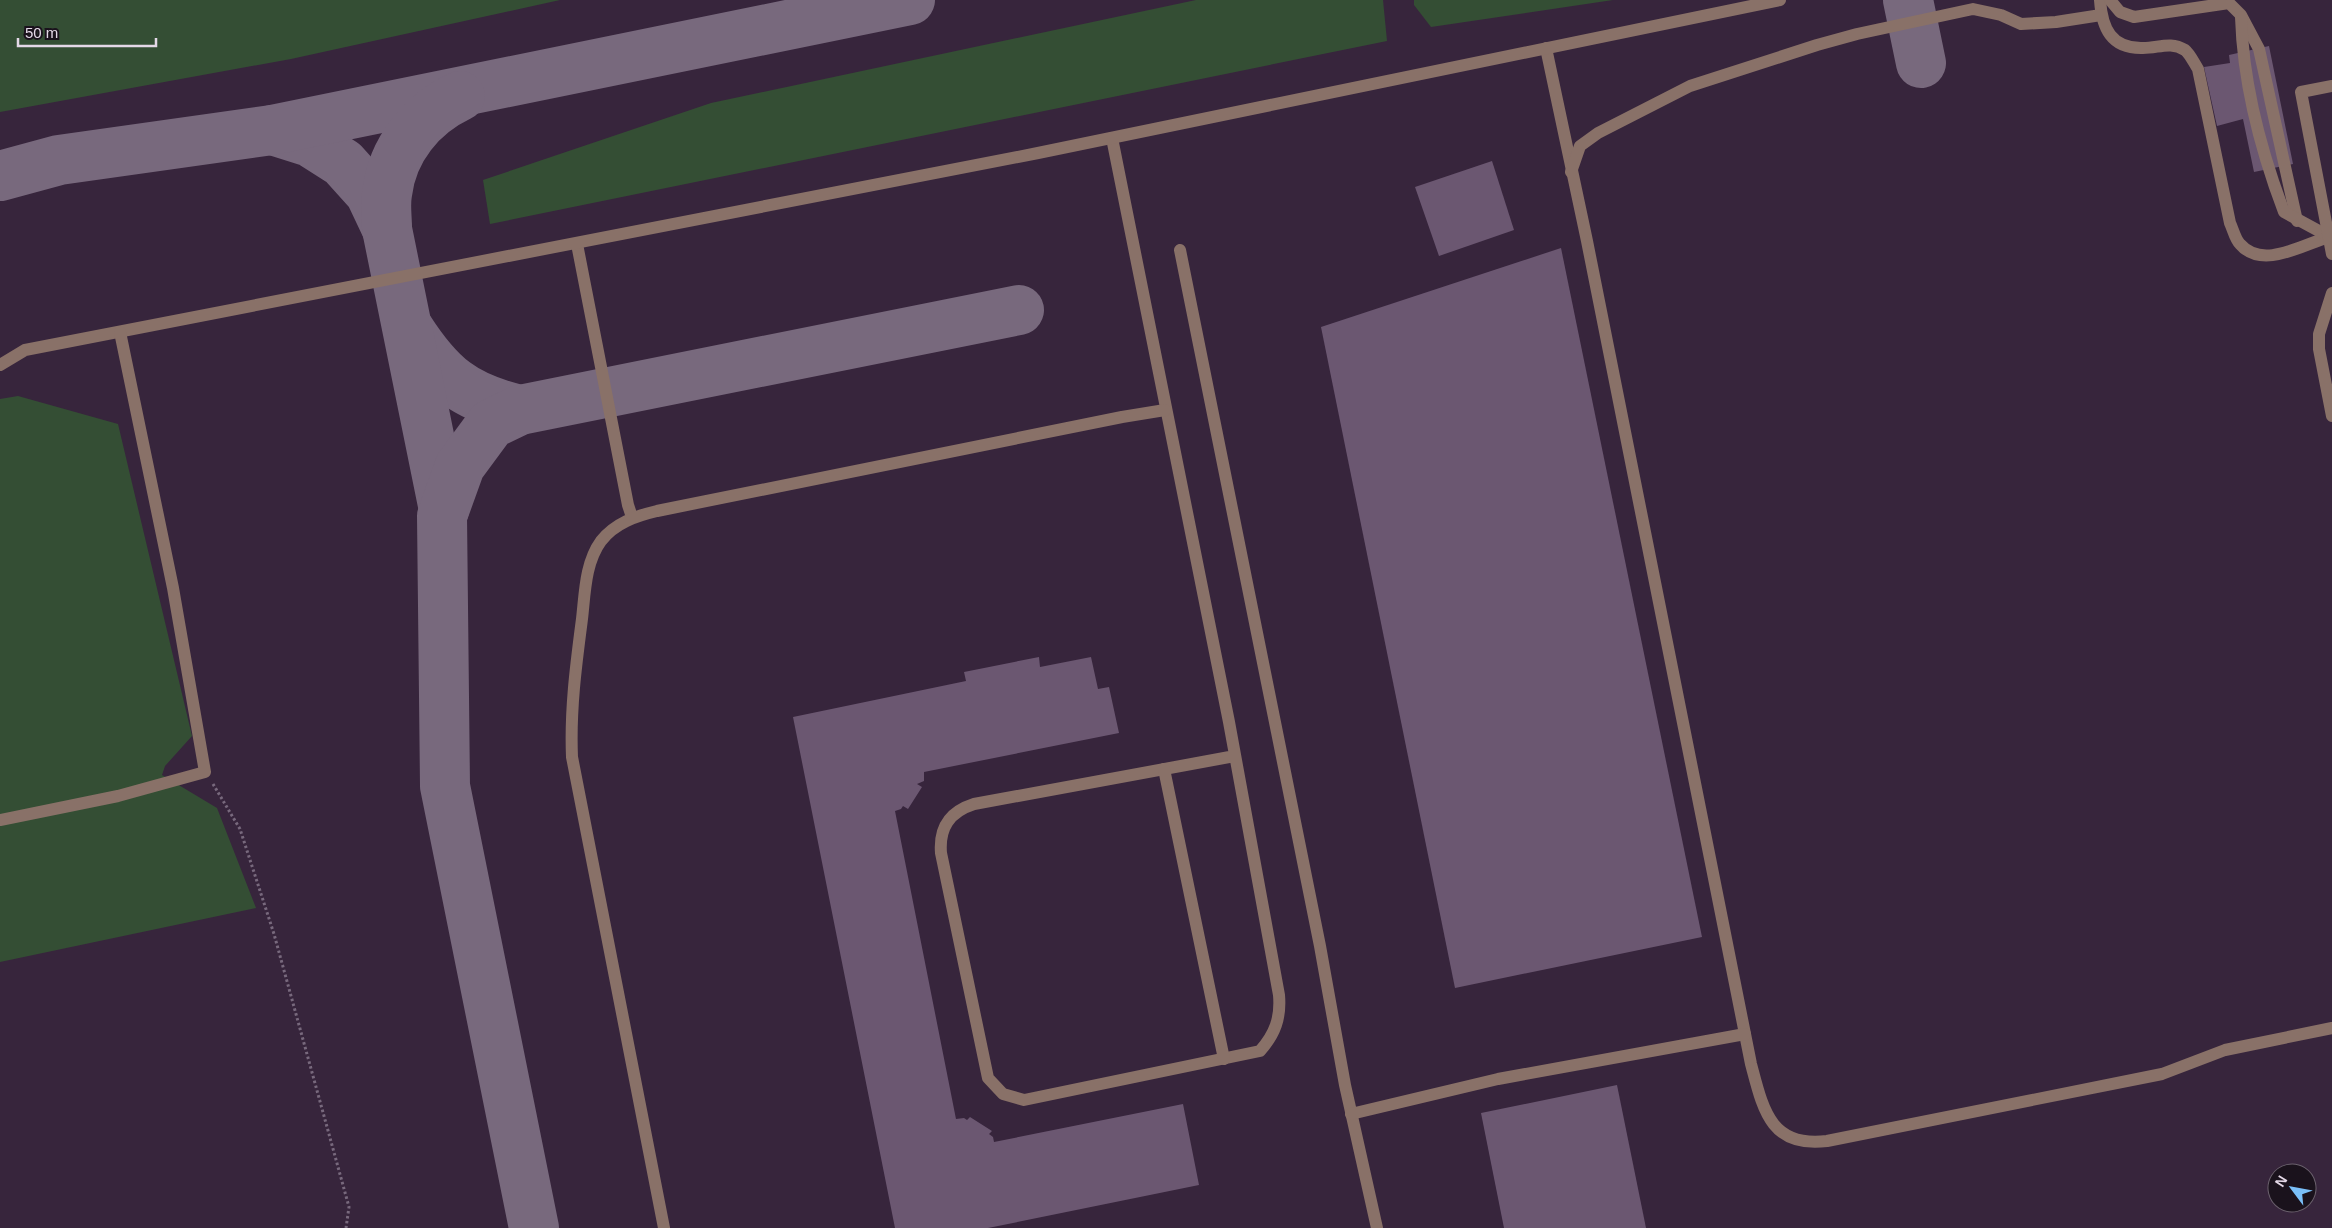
<svg xmlns="http://www.w3.org/2000/svg" width="2332" height="1228" font-family="Arial,sans-serif">
<style>
.green{fill:#344e34}
.lines{fill:none;stroke-linecap:round;stroke-linejoin:round}
.taxiway{stroke:#78697d;stroke-width:50}
.building{fill:#6b5771}
.path{stroke:#78697d;stroke-width:3;stroke-dasharray:2.5 2.5;stroke-linecap:butt}
.minor{stroke:#897168;stroke-width:12}
</style>
<rect width="100%" height="100%" fill="#37253c"/>
<g class="green">
<path d="M0,0H560L291,59L0,112Z"/>
<path d="M1196,0H1383L1387,41L490,224L483,180L711,103Z"/>
<path d="M1414,0H1613L1431,27L1414,5Z"/>
<path d="M18,396L118,424L192,736L165,766L162,775L217,808L256,908L0,962V399Z"/>
</g>
<g class="lines">
<g class="taxiway">
<path d="M1908,0L1921,63"/>
<path d="M272,130L310,142L343,163L370,193L387,229"/>
<path d="M0,176L59,160L272,130L910,0"/>
<path d="M409,329C440,377 464,397 520,410"/>
<path d="M444,510L387,229C387,217 385,205 387,194C392,149 422,114 460,96"/>
<path d="M534,1228L445,786L442,516L460,466L491,424L520,410L1019,310"/>
</g>
</g>
<g class="building">
<path d="M2269,46L2293,164L2254,172L2243,119L2217,126L2204,67L2230,63L2229,55Z"/>
<path d="M1492,161L1514,230L1439,256L1415,187Z"/>
<path d="M1561,248L1702,937L1455,988L1321,327Z"/>
<path d="M1039,657L1040,667L1091,657L1098,689L1109,687L1119,733L924,772V781L917,784L922,787L908,809L903,806L901,809L895,811L956,1119L964,1118L967,1120L970,1117L992,1131L989,1134L993,1137L994,1142L1183,1104L1199,1185L988,1228H895L793,717L966,681L964,672Z"/>
<path d="M1617,1085L1646,1228H1504L1481,1113Z"/>
</g>
<g class="lines">
<path class="path" d="M213,784L240,829L274,934L349,1207L346,1228"/>
<g class="minor">
<path d="M2100,0C2102,28 2111,49 2143,48C2159,48 2170,41 2185,50C2190,54 2194,63 2198,69L2230,223C2233,229 2235,239 2240,244C2263,271 2305,243 2332,236"/>
<path d="M2110,0L2120,12L2134,17L2229,3L2241,15L2259,49L2297,221"/>
<path d="M2241,17C2243,83 2261,151 2284,212L2330,237"/>
<path d="M1546,48L1587,241L1751,1064C1763,1109 1770,1148 1827,1141L2162,1074L2225,1050L2332,1028"/>
<path d="M2332,86L2301,92L2332,254"/>
<path d="M1112,138L1229,722L1279,995C1281,1018 1275,1034 1260,1051L1024,1100L1003,1094L988,1078L941,853C939,828 949,812 974,804L1235,756"/>
<path d="M1571,172L1580,146L1598,133L1690,86L1817,45L1857,34L1973,9L2001,15L2021,24L2056,22L2101,15"/>
<path d="M577,244L628,505L632,517"/>
<path d="M1180,250L1320,946L1345,1085L1377,1228"/>
<path d="M2332,293L2319,334V349L2332,416"/>
<path d="M0,365L25,350L1038,153L1780,0"/>
<path d="M1164,769L1224,1059"/>
<path d="M0,820L118,796L205,772L173,588L120,332"/>
<path d="M1351,1114L1498,1079L1745,1034"/>
<path d="M664,1228L572,757C570,710 576,665 582,619C585,593 585,563 601,541C615,523 636,516 657,511L1122,417L1165,410"/>
</g>
</g>
<g transform="translate(2292 1188) rotate(302)"><circle r="24" fill="#1a121c" stroke="#6b616d"/>
<path d="M0-4L9 19L0 12L-9 19Z" fill="#7abff8"/>
<text y="-8" font-size="14" font-weight="bold" text-anchor="middle" fill="#e4d8e7">N</text>
</g>
<path d="M18 38v8h138v-8" fill="none" stroke="#e4d8e7" stroke-width="2.5"/>
<text x="25" y="38" font-size="15" fill="#e4d8e7" stroke="#1a121c" stroke-width="4" paint-order="stroke">50 m</text>
</svg>
